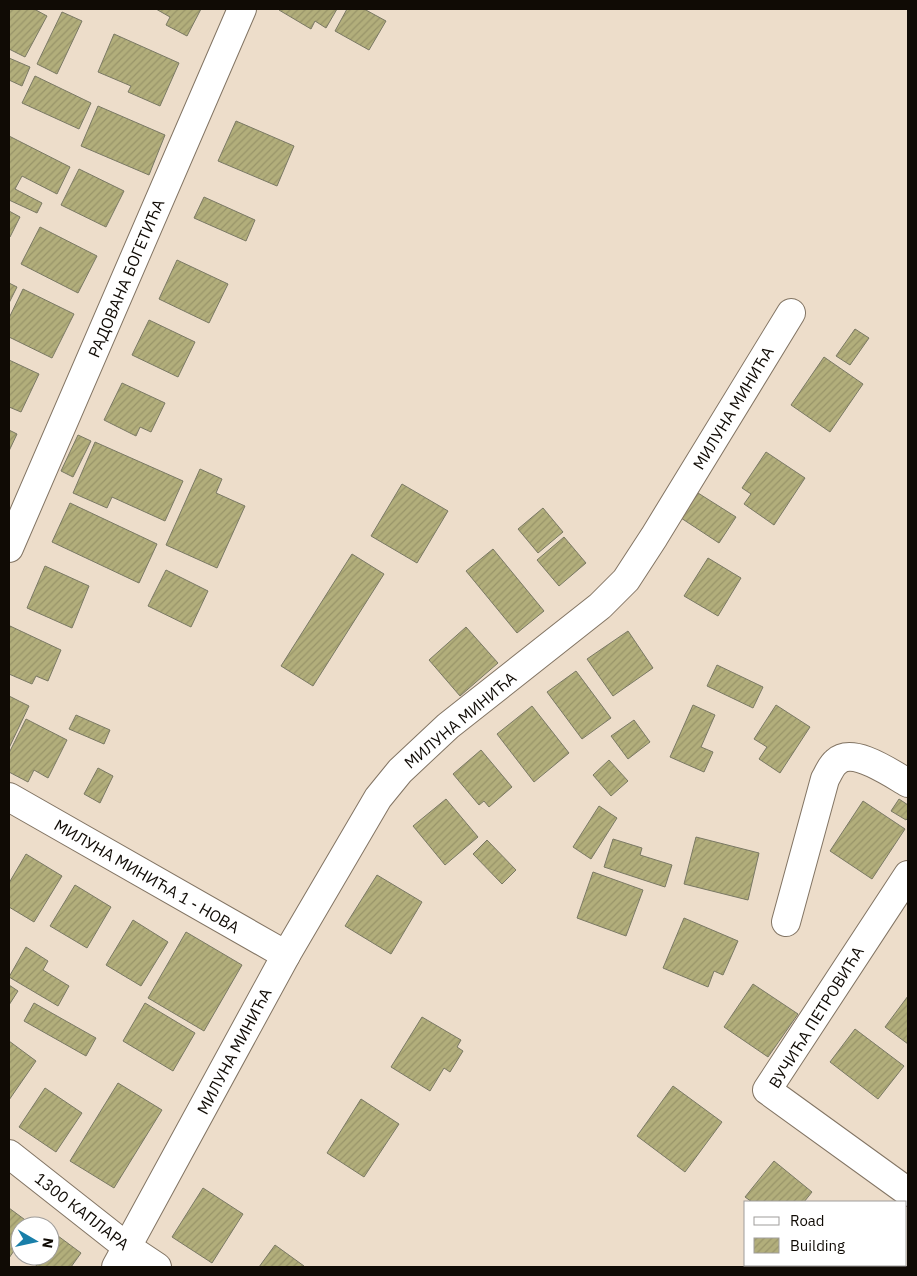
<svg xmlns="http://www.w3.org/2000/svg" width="917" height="1276" font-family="'IBM Plex Sans',sans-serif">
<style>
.building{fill:url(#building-hatch);stroke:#7a7964}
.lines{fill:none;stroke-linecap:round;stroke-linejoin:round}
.minor-casing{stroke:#827463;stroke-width:30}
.minor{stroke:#fff;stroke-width:28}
.labels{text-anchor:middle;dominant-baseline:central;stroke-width:4;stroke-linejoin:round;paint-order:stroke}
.street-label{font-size:16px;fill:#100b05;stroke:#fff}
</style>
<defs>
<pattern id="building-hatch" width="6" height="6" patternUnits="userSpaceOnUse" patternTransform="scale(1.25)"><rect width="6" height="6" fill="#b2ae7b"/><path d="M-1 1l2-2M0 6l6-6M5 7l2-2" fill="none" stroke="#989469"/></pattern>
</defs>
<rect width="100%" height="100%" fill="#edddca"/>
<g class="building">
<path d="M9,9H34L47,16L25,57L9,49Z"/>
<path d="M156,9H201L187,36L166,25L170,17Z"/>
<path d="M279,9H337L326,28L315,21L311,29L279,10Z"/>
<path d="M347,9H364L386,21L369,50L335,31Z"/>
<path d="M62,12L82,21L57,74L37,64Z"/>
<path d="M114,34L179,63L160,106L128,92L131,86L98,72Z"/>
<path d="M9,58L30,67L22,86L9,80Z"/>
<path d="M35,76L91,103L79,129L22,103Z"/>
<path d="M98,106L165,135L149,175L81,146Z"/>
<path d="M236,121L294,146L277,186L218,161Z"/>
<path d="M9,136L70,167L57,194L22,176L15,189L42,203L37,213L9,200Z"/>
<path d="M79,169L124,191L106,227L61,205Z"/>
<path d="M204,197L255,220L246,241L194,218Z"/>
<path d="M9,211L20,217L10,237L9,236Z"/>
<path d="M40,227L97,256L78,293L21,264Z"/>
<path d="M177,260L228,284L209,323L159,299Z"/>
<path d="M9,283L17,287L9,303Z"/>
<path d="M23,289L74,314L52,358L9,337V318Z"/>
<path d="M149,320L195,342L178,377L132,355Z"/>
<path d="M855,329L869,338L850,365L836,356Z"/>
<path d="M824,357L863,384L830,432L791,405Z"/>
<path d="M9,360L39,374L21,412L9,407Z"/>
<path d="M122,383L165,403L151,432L140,427L136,436L104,420Z"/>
<path d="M9,430L17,434L9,451Z"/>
<path d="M78,435L91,441L73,477L61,471Z"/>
<path d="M95,442L183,481L165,521L112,497L107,508L73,493Z"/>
<path d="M766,452L805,478L774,525L744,504L751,494L742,488Z"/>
<path d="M200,469L222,479L216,493L245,506L217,568L166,545Z"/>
<path d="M402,484L448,511L417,563L371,536Z"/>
<path d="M698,493L736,517L719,543L681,518Z"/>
<path d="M70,503L157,544L139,583L52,542Z"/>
<path d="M543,508L563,532L538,553L518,529Z"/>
<path d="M564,537L586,563L559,586L537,560Z"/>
<path d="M493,549L544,611L517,633L466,571Z"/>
<path d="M352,554L384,574L313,686L281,666Z"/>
<path d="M708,558L741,578L718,616L684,596Z"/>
<path d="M45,566L89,586L72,628L27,608Z"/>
<path d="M166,570L208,591L191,627L148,606Z"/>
<path d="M10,626L61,650L48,681L36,676L32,684L9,674V629Z"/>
<path d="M466,627L498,663L460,696L429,660Z"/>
<path d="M628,631L653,668L613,696L587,659Z"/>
<path d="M717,665L763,687L753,708L707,686Z"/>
<path d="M576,671L611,718L582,739L547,692Z"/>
<path d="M9,696L29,706L9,748Z"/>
<path d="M693,705L715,715L701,747L713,752L704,772L670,757Z"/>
<path d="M776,705L810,727L780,773L759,759L767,747L754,739Z"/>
<path d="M532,706L569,753L534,782L497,734Z"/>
<path d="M76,715L110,730L104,744L69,729Z"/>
<path d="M26,719L67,740L48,778L34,770L28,782L9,772V753Z"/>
<path d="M634,720L650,742L628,759L611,736Z"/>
<path d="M481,750L512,787L489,807L484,801L479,805L453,774Z"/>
<path d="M609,760L628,781L611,796L593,775Z"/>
<path d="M98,768L113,776L100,803L84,794Z"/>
<path d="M446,799L478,837L445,865L413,826Z"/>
<path d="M899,799L908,805V818L906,820L891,811Z"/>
<path d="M863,801L905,829L872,879L830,851Z"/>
<path d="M599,806L617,818L591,859L573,847Z"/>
<path d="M696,837L759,853L748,900L684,884Z"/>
<path d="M613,839L642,848L640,855L672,865L665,887L604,867Z"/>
<path d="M487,840L516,870L502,884L473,854Z"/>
<path d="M26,854L62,876L34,922L9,907V883Z"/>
<path d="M593,872L643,890L626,936L577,918Z"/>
<path d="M377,875L422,902L391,954L345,926Z"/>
<path d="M75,885L111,907L87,948L50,926Z"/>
<path d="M684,918L738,941L723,975L714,971L708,987L663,968Z"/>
<path d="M133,920L168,942L141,986L106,965Z"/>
<path d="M186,932L242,965L204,1031L148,998Z"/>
<path d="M26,947L48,961L43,970L69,986L58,1006L9,977Z"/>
<path d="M753,984L798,1014L768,1057L724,1027Z"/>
<path d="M9,985L18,991L9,1005Z"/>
<path d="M908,996V1044L885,1027Z"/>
<path d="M34,1003L96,1038L86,1056L24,1021Z"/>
<path d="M145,1003L195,1033L173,1071L123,1041Z"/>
<path d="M422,1017L461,1040L457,1047L463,1051L450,1072L444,1068L430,1091L391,1067Z"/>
<path d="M855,1029L904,1066L878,1099L830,1062Z"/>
<path d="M9,1041L36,1061L9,1100Z"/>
<path d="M118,1083L162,1110L114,1188L70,1161Z"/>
<path d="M673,1086L722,1122L685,1172L637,1136Z"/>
<path d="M45,1088L82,1113L56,1152L19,1127Z"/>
<path d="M361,1099L399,1124L364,1177L327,1153Z"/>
<path d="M774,1161L812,1192L804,1202H752L745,1197Z"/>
<path d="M203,1188L243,1214L212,1263L172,1237Z"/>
<path d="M9,1208L32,1225L20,1226V1242L9,1258Z"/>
<path d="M50,1230L81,1253L71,1267H35L40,1261L34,1256H50Z"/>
<path d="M275,1245L304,1266L303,1267H259Z"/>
</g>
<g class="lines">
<defs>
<g id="minor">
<path d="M9,548L242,9"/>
<path d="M9,797L286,955"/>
<path d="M908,875L767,1090L908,1192"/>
<path d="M786,922L825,779C828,774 831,766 836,762C853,746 892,774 908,783"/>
<path d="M9,1154L127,1247L157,1267"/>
<path d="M116,1267L286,955L378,798L400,771L448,726L600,606L626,580L654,537L791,313"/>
</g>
</defs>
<use href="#minor" class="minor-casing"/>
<use href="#minor" class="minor"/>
</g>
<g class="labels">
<g class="street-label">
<text transform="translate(126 278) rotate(-67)">РАДОВАНА БОГЕТИЋА</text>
<text transform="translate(733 408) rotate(-59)">МИЛУНА МИНИЋА</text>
<text transform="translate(460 720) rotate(-40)">МИЛУНА МИНИЋА</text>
<text transform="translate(147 876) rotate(30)">МИЛУНА МИНИЋА 1 - НОВА</text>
<text transform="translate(816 1017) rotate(-58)">ВУЧИЋА ПЕТРОВИЋА</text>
<text transform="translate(234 1051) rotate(-62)">МИЛУНА МИНИЋА</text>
<text transform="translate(82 1211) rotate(38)">1300 КАПЛАРА</text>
</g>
</g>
<rect width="917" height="1276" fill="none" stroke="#100b05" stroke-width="20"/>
<rect x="744" y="1201" width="162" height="65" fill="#ffffff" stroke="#9f9d9b"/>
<rect x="754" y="1217" width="25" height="8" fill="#ffffff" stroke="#9f9d9b"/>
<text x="790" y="1226" font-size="15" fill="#100b05">Road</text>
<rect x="754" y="1238" width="25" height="15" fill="url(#building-hatch)" stroke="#9f9d9b"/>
<text x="790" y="1251" font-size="15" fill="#100b05">Building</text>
<g transform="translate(35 1241) rotate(99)"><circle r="24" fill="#ffffff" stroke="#9f9d9b"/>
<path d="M0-4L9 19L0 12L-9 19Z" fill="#197fa9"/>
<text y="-8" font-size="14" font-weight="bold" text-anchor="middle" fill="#100b05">N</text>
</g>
</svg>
